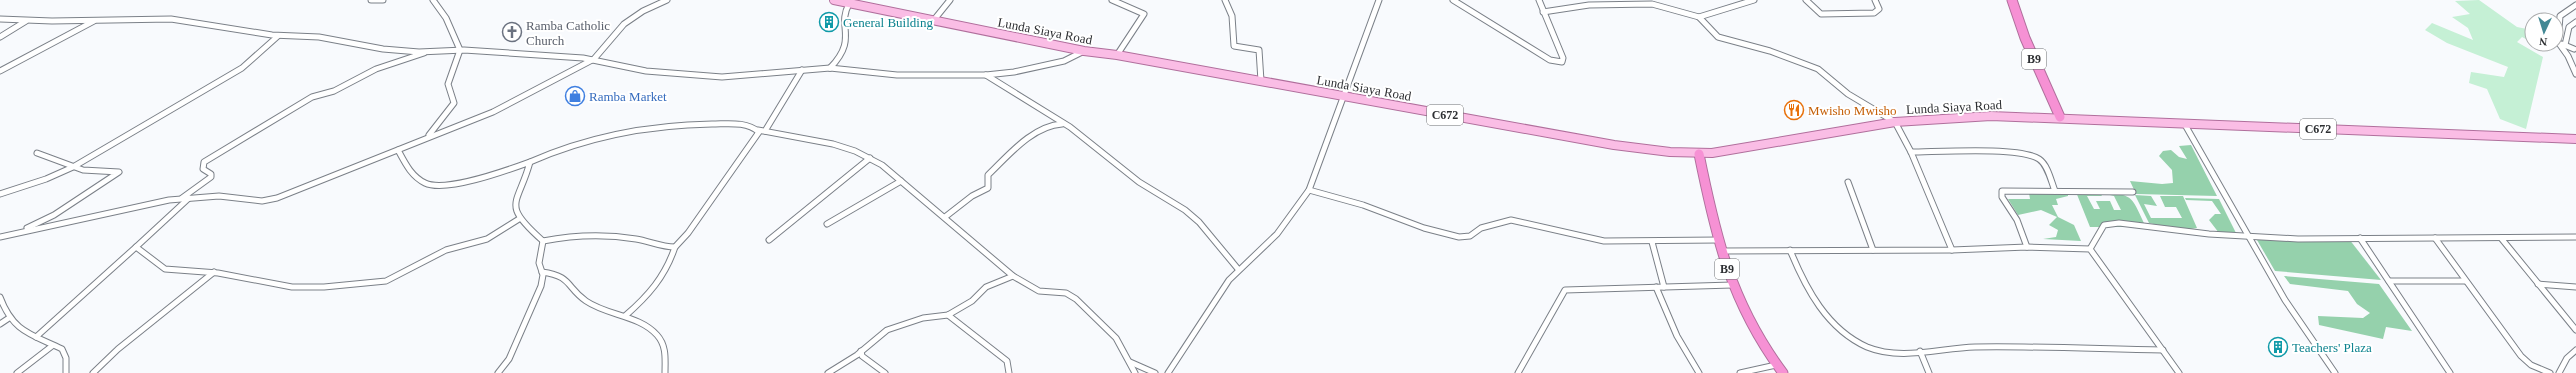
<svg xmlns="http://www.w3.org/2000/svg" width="2576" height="373" font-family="Georgia,serif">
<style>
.green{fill:#c5f0d5}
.forest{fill:#95d1ac}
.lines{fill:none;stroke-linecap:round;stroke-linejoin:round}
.street-casing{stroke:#7b8088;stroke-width:7}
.primary-casing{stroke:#b06f9c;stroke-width:10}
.highway-casing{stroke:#b06f9c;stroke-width:11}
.street{stroke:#fff;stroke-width:5}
.primary{stroke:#fabde5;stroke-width:8}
.highway{stroke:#f691d4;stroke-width:9}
.labels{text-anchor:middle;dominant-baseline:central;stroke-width:4;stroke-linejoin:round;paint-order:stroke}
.shield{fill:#fff;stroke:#6d6e70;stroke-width:1}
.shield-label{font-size:12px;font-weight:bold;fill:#2e3033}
.culture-label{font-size:13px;fill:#0d838f;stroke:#fff;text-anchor:start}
.worship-label{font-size:13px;fill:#5b616d;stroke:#fff;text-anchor:start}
.street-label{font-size:13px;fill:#2e3033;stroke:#fff}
.shop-label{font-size:13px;fill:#366cbe;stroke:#fff;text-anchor:start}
.food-label{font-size:13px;fill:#c56008;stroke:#fff;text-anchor:start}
</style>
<rect width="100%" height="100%" fill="#f8fafd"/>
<path class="green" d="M2479,0L2517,27L2532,30V42L2522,37L2517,42L2543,57L2526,129L2500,119L2487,89L2469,83L2471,72L2504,77L2508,67L2447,43L2425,30L2432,23L2473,40L2468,28L2452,17L2470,14L2455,1Z"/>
<g class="forest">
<path d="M2191,145L2217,196L2136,194L2130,181L2162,184L2173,183L2172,170L2159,156L2163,151L2171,150L2179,157L2187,159L2179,146Z"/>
<path d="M2076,192L2100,193L2102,196H2087L2094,209H2100L2096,201H2110L2114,210H2121L2114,196L2102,193C2135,193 2132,199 2146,227H2090Z"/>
<path d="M2029,193L2068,194V196L2056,199L2058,205H2052L2058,217L2074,225L2081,241L2043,239L2056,237L2058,230L2049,225L2057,217L2041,210L2018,215L2008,199H2030Z"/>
<path d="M2135,195L2151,196L2157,206L2144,204L2151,218H2182L2176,207H2165L2160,196H2183L2197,228L2183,230L2149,223Z"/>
<path d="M2185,198L2219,199L2236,233H2219L2209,220L2215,214H2221L2212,201L2186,200Z"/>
<path d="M2349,239L2381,280L2275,271L2257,240Z"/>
<path d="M2284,276L2379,284L2412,331L2386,327L2383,339L2319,325L2318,316L2363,318L2370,313L2357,304L2348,291L2290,284Z"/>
</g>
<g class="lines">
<defs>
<g id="street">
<path d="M371,0H383"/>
<path d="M1112,0L1144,14L1117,55"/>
<path d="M1225,0L1232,16L1234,46L1259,50L1261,81"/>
<path d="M1453,0L1550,60L1562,62L1563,58L1539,0"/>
<path d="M1806,0L1821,14L1874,13L1879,9L1875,0"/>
<path d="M2576,5L2560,16L2558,42L2568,56L2576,74"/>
<path d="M1543,12L1589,5L1652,4L1699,17L1718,37L1770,51L1818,69L1848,94L1895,122L1911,152L1952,250"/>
<path d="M1699,17L1754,0"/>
<path d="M0,19L52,21L171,19L272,35L319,37L383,49L419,52L464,50L583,58L646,71L722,77L830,68L897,75H986L1014,72L1064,61L1084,51"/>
<path d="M933,21L950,0"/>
<path d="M0,37L26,21"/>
<path d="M2562,44L2574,49"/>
<path d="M2565,45L2569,27L2576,22"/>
<path d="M830,68C859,38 836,27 849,4"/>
<path d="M0,71L94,21"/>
<path d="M986,75L1070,127L1139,182L1185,210L1199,222L1238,269"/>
<path d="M2184,123L2285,300L2335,373"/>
<path d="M758,130L833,144L855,151L882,165L1013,276L1039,291L1066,293L1076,299L1116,338L1135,373"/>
<path d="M765,131L802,70"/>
<path d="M429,135L454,103L448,84L460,50L446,18L433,0"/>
<path d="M398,150C405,163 411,176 425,183C446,193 508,170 530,162C518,206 500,203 543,241"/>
<path d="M1911,152C1936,152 2020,146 2039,159C2048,165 2051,181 2055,191"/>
<path d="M530,162C589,136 648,125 712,124C728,124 746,121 759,132L688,233L675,247C661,247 649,241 636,239C605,234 574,235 543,241"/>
<path d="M1848,182L1873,250"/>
<path d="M1309,190L1363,205L1424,228L1459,237L1470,236L1481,228L1511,220L1604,241L1719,240"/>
<path d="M0,194L46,179L73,167L242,68L278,36"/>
<path d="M182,198L211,177V174L203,169L204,162L312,97L334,91L376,69L424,53"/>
<path d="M189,198L136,247L165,269L218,273L292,287H324L386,281L446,250L487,239L519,219"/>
<path d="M945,217L972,196L988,188V175C1008,156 1032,126 1062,124"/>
<path d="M827,224L901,181"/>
<path d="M27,228L54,215L119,172L83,170L37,153"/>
<path d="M0,237L169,200L219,196L262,201L277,198L493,112L594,59L624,24L643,11L667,0"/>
<path d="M2360,238L2450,373"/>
<path d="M2435,238L2521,356L2531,365L2550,373"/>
<path d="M2501,238L2576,330"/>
<path d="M769,240L870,158"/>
<path d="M1652,242L1664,287"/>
<path d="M2027,247L2017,220L2002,197V191L2133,192"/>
<path d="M2090,249L2104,225L2119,223L2209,234L2298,239L2576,237"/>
<path d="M1790,250C1806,289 1827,329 1867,347C1901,361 1940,348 1975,347C2038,346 2100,349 2163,350"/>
<path d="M1722,251L1952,250L2027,247L2090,249L2179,373"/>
<path d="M542,272C572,276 566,287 586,301C608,316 639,315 657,335C667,346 665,360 665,373"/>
<path d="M2389,281H2465"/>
<path d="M2538,284L2576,287"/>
<path d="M1656,287L1677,336L1699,373"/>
<path d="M0,297C13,332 31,334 62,349L66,358V373"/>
<path d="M948,315L1007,361L1009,373"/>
<path d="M625,316C648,296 665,277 675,247"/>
<path d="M0,324L9,318"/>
<path d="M36,337L136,247"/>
<path d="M861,351L862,356L885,373"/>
<path d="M1920,351L1929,373"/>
<path d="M1130,362L1155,373"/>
<path d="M17,373L52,346"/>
<path d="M93,373L118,349L214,272"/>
<path d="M498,373L509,359L541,286L543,275L539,263L543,241"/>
<path d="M828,373L857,355L887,330L923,318L948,315L972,301L986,287L1013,276"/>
<path d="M1168,373L1229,280L1277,234L1309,190L1379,0"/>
<path d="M1518,373L1565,290L1732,285"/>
<path d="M1740,373L1776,365"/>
<path d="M2559,373L2567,358L2576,350"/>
</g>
<path id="primary" d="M834,0L1084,51L1117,55L1614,145L1670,152L1712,153L1895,122L1991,116L2576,139"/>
<g id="highway">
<path d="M2012,0L2025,38L2060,117"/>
<path d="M1699,154C1716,238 1731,303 1783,373"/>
</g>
</defs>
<use href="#street" class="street-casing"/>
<use href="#primary" class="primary-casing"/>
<use href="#highway" class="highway-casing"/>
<use href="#street" class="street"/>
<use href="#primary" class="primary"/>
<use href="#highway" class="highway"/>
</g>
<defs>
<symbol id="building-ring" viewBox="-11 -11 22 22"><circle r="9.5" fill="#fff" stroke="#0f9aa8" stroke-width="1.5"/><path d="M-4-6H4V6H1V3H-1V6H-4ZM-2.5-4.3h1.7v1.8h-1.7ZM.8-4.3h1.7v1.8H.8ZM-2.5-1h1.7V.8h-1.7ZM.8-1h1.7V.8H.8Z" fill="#0f9aa8"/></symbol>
<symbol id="church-ring" viewBox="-11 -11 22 22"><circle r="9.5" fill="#fff" stroke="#6b7280" stroke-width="1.5"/><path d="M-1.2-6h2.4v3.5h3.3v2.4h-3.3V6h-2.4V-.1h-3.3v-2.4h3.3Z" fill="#6b7280"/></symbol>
<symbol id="shop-ring" viewBox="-11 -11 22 22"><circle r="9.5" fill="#fff" stroke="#3f7fe0" stroke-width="1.5"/><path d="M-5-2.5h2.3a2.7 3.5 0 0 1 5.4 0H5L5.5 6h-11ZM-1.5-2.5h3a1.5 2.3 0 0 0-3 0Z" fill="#3f7fe0"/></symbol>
<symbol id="restaurant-ring" viewBox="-11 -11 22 22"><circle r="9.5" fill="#fff" stroke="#e8710a" stroke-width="1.5"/><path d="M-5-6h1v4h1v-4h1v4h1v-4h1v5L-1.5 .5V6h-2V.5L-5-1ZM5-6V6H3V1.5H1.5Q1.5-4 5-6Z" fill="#e8710a"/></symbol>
</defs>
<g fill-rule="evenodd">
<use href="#building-ring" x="818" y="11" width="22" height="22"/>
<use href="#church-ring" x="501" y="21" width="22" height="22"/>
<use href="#shop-ring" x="564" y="85" width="22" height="22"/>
<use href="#restaurant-ring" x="1783" y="99" width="22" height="22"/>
<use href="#building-ring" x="2267" y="336" width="22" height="22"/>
</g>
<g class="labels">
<g class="shield">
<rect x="2022" y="49" width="24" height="20" rx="3"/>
<rect x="1427" y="105" width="36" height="20" rx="3"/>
<rect x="2300" y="119" width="36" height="20" rx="3"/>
<rect x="1715" y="259" width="24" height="20" rx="3"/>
</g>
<g class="shield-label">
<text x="2034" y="59">B9</text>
<text x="1445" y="115">C672</text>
<text x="2318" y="129">C672</text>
<text x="1727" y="269">B9</text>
</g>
<g class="culture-label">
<text x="843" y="22">General Building</text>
<text x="2292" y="347">Teachers' Plaza</text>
</g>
<g class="worship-label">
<text x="526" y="25">Ramba Catholic<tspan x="526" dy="15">Church</tspan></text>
</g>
<g class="street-label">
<text transform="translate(1045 31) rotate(11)">Lunda Siaya Road</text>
<text transform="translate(1364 88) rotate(10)">Lunda Siaya Road</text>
<text transform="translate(1954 107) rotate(-3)">Lunda Siaya Road</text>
</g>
<g class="shop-label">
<text x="589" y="96">Ramba Market</text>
</g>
<g class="food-label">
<text x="1808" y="110">Mwisho Mwisho</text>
</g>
</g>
<g transform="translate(2544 32) rotate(184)"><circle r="19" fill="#ffffff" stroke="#abacad"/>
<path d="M0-3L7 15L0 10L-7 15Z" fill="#438894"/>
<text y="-6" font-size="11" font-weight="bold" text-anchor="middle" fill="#2e3033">N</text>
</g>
</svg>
